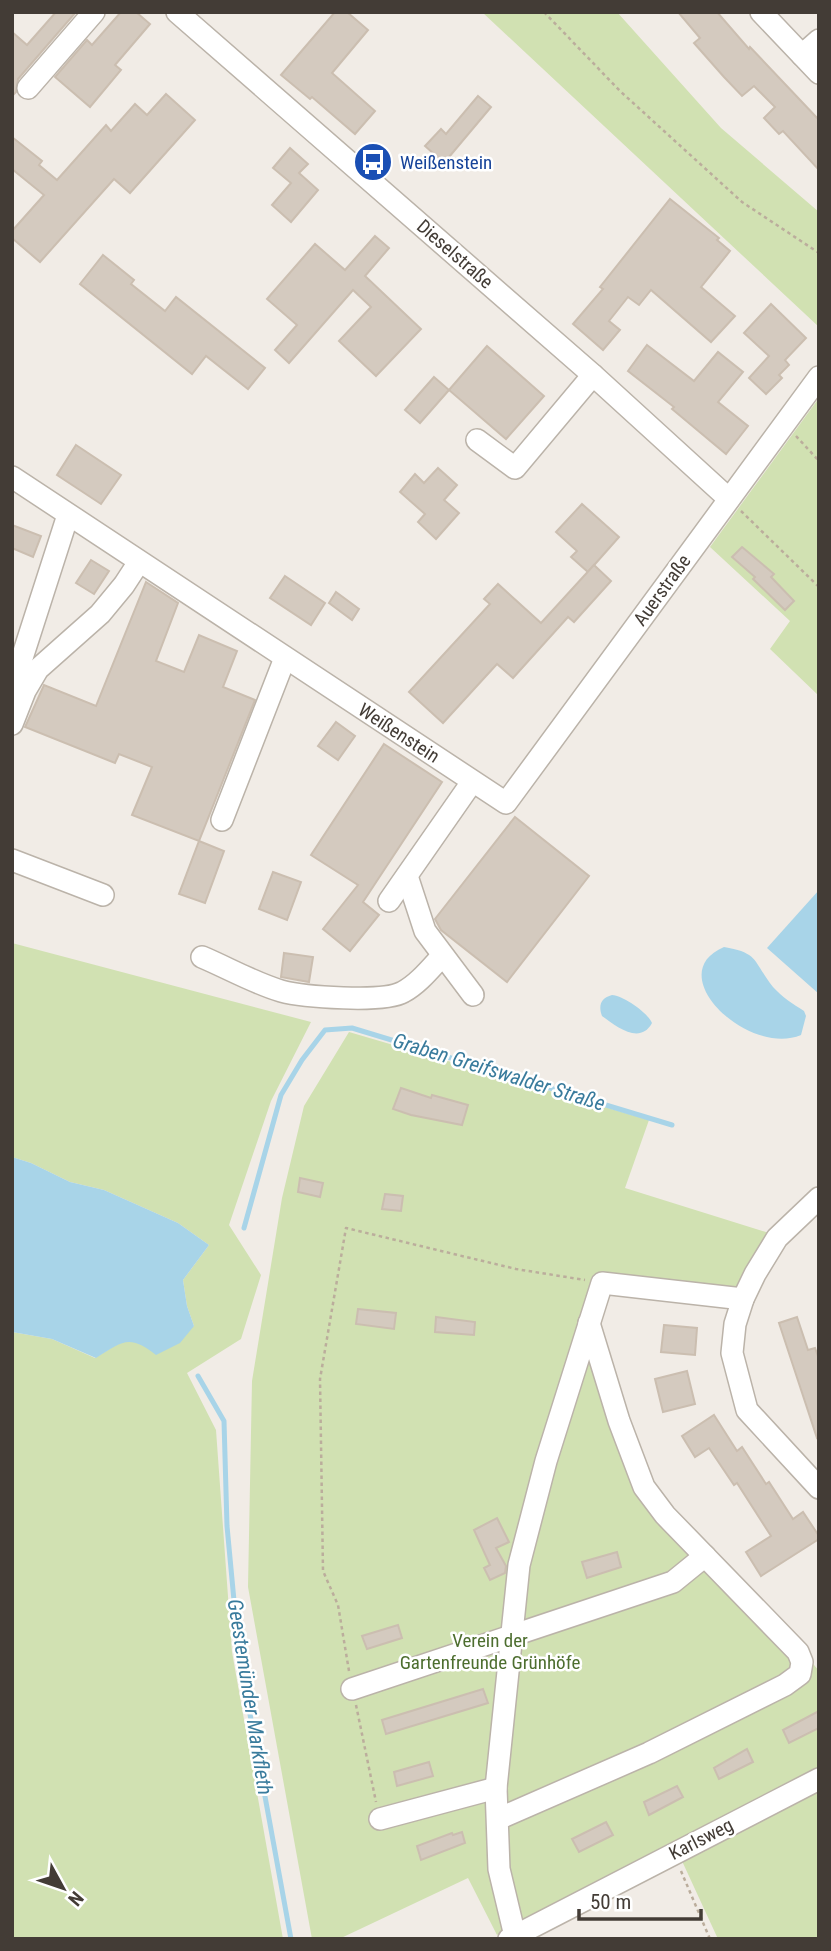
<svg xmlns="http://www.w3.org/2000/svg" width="831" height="1951" font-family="'Roboto Condensed',sans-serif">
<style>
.green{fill:#d1e1b2}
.water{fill:#a8d4e8}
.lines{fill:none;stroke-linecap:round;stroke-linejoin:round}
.stream{stroke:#a8d4e8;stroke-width:5}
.building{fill:#d4cabf;stroke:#cbbeb0;stroke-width:2}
.minor-casing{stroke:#bbb3a9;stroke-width:24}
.path{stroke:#bbad9c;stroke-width:2.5;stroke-dasharray:3.5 3.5;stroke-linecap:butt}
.minor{stroke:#fff;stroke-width:21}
.labels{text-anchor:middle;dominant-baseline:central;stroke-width:5;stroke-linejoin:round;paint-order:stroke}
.transit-label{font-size:19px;fill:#164399;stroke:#fff;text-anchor:start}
.street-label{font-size:19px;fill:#433c36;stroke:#fff}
.park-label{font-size:19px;fill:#4d6e2f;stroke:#fff}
.water-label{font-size:21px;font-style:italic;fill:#397b9c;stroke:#fff}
</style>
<rect width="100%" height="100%" fill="#f1ece6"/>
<g class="green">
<path d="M482,12H617L721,128L819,212V327Z"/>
<path d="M819,398V696L770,649L790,621L710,547Z"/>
<path d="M12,943L311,1022L271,1101L229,1225L261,1275L241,1339L187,1373L216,1430L232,1652L283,1939H12V1332L52,1339L95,1358L124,1340L140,1343L194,1326L187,1306L183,1280L209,1245L178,1223L104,1190L70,1182L31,1163L12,1157Z"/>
<path d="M349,1032L649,1120L625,1188L772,1234L735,1306L609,1290L594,1324L648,1479L674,1517L796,1643L819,1671V1768L497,1935L468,1878L339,1939H312L248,1587L252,1381L282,1198L304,1106Z"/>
<path d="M819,1790V1939H718L682,1861Z"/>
</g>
<g class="water">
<path d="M819,890V994L767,948Z"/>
<path d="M724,947C760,953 753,962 773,987C782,997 793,1004 804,1011L806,1016L801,1035C748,1057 660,974 724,947Z"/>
<path d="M612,995C624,996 647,1012 652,1023C640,1045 617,1027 602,1016C598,1005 601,998 612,995Z"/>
<path d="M12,1157L31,1163L70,1182L104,1190L178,1223L209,1245L183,1280L187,1306L194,1326L180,1343L156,1355C129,1334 123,1341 96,1358L52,1339L12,1332Z"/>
</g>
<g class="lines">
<g class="stream">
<path d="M244,1228L281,1095L302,1060L325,1030L352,1028L672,1125"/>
<path d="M198,1376L224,1421L227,1526L239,1654L291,1939"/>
</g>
</g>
<g class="building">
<path d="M56,12H76L18,79L16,92L12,96V32L27,45Z"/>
<path d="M121,12H136L150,24L115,65L121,70L90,107L55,77L87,40L92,45Z"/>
<path d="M335,12H347L368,30L332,73L375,111L355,134L312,97L310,99L281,75Z"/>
<path d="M678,12H717L749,49L750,47L819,120V170L783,131L779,134L764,118L775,107L754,86L742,96L724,77L694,43L700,38Z"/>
<path d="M166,94L195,120L130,193L114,179L40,262L12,238V231L44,195L12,169V137L42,161L39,165L57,180L106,125L111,131L135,104L147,115Z"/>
<path d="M478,96L491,107L444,163L425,146L441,129L446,134Z"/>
<path d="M290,148L308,164L299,173L318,190L291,222L272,205L291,183L273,168Z"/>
<path d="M670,199L719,238L717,240L730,251L701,287L735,316L711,342L651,290L639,305L628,297L609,321L620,330L603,350L573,324L603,289L600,287Z"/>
<path d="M375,236L389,248L365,276L421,329L376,376L339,341L371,307L353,290L289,363L275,350L297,325L267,299L315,244L345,270Z"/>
<path d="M103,255L134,280L131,284L165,311L176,297L265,368L248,389L206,356L192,374L80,284Z"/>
<path d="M771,304L806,338L785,360L789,365L779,375L782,378L766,394L749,378L769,356L744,333Z"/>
<path d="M647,345L694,381L718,352L743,372L718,402L748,426L726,454L672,409L674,407L628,371Z"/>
<path d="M487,346L544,396L506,439L449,390Z"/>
<path d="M434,377L449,390L420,423L405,410Z"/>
<path d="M76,445L121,475L101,504L57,475Z"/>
<path d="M438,468L457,485L444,500L459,513L436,539L418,522L425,514L400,492L415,474L424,483Z"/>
<path d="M582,504L619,537L588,572L571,557L577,551L556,532Z"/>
<path d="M12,525L41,536L33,557L12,548Z"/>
<path d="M742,547L774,574L771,577L794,601L785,610L753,579L755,577L732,557Z"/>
<path d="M91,560L109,571L94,594L76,583Z"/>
<path d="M594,565L611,581L574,622L568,617L513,678L497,664L443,723L409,692L490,604L484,599L498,584L541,623Z"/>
<path d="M285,576L325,603L311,625L270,598Z"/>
<path d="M146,582L178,603L156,661L184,672L199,635L237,651L223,687L255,700L199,841L132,815L152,767L119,754L115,763L25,727L44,685L96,706Z"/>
<path d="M336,592L359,609L352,620L329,603Z"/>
<path d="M336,722L355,736L338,760L318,746Z"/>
<path d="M384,744L442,782L363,902L379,915L350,951L323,929L358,885L311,855Z"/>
<path d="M515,817L589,876L507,982L441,930L435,919Z"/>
<path d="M199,841L224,851L205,903L179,894Z"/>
<path d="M273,872L301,882L287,920L259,909Z"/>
<path d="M284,953L313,957L309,982L281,977Z"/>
<path d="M401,1088L431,1098L432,1095L468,1105L462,1125L411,1115L393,1109Z"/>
<path d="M300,1178L323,1183L320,1197L298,1192Z"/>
<path d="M385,1194L403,1196L401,1211L382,1209Z"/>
<path d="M358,1309L396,1313L394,1329L356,1324Z"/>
<path d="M436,1317L475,1322L474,1335L435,1332Z"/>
<path d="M797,1317L808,1350L815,1348L819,1359V1437L817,1438L779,1323Z"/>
<path d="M664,1325L697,1328L695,1355L661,1352Z"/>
<path d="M687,1371L695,1404L663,1412L655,1379Z"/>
<path d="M714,1415L737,1451L742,1447L766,1484L769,1482L793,1519L803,1512L819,1536V1539L761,1576L746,1552L771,1536L737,1483L734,1485L709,1448L695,1457L682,1436Z"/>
<path d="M497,1518L509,1542L496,1548L506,1566L505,1573L490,1580L484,1568L490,1565L474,1530Z"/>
<path d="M617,1552L621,1567L587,1578L582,1562Z"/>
<path d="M398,1625L402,1638L367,1649L362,1636Z"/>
<path d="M483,1689L488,1703L386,1734L382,1720Z"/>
<path d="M819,1711V1728L789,1743L783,1730Z"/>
<path d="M747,1749L753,1762L719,1779L714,1768Z"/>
<path d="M429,1762L433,1776L397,1786L394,1772Z"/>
<path d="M677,1786L683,1797L649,1815L644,1802Z"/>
<path d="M606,1822L613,1835L579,1852L572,1839Z"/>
<path d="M462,1832L465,1843L421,1860L417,1846L452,1833L453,1835Z"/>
</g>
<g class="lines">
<defs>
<g id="minor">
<path d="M177,12L593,375L729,499"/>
<path d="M761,12L819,73"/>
<path d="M802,55L819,40"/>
<path d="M28,88L94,12"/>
<path d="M477,440L515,468L593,375"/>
<path d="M12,477L506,803L819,377"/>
<path d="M12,689L68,515"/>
<path d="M12,724L25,691L38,669L100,614L124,585L139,562"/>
<path d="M222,820L285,658"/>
<path d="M12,860L103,895"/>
<path d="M407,876L425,931L473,995"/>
<path d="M389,901L472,782"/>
<path d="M202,957C228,968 254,983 281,991C303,997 384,1003 403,992C418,984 430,969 442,956"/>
<path d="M819,1198L777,1238L755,1274L743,1299L735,1324L732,1353L747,1410L819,1488"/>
<path d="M352,1689L673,1582L705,1556"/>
<path d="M380,1819L496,1788"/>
<path d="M498,1819L649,1753L785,1685L800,1674L802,1662L798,1652L665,1515L644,1487L619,1421L589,1323"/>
<path d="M515,1936L499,1869L496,1788L519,1565L546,1461L602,1283L743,1299"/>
<path d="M509,1939L819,1779"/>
</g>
</defs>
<use href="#minor" class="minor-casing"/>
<g class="path">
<path d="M544,12L620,91L742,202L819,253"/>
<path d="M796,436L819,461"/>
<path d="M741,511L819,587"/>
<path d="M349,1671L338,1605L323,1571L320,1379L346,1228L516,1269L585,1280"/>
<path d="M356,1705L376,1802"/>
<path d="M681,1871L710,1939"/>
</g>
<use href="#minor" class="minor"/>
</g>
<defs>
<symbol id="bus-disc" viewBox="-11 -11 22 22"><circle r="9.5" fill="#1a4fb4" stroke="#fff"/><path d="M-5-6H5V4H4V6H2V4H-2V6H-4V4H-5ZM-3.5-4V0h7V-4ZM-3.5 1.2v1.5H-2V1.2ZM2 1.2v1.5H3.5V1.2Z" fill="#fff"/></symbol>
</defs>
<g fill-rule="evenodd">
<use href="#bus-disc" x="351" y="140" width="44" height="44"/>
</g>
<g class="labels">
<g class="transit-label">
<text x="400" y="162">Weißenstein</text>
</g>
<g class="street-label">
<text transform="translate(455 254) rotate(41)">Dieselstraße</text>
<text transform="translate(662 590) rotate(-54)">Auerstraße</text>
<text transform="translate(399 733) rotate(33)">Weißenstein</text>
<text transform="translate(701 1839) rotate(-27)">Karlsweg</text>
</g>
<g class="park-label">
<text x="490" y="1640">Verein der<tspan x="490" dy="22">Gartenfreunde Grünhöfe</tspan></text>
</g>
<g class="water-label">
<text transform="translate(499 1072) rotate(17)">Graben Greifswalder Straße</text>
<text transform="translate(250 1697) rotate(81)">Geestemünder Markfleth</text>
</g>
</g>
<rect width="831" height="1951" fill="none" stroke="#433c36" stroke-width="28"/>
<g transform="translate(63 1888) rotate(130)" stroke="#ffffff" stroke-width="5" paint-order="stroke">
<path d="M0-5L12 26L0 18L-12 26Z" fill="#433c36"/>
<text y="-10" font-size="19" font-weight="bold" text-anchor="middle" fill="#433c36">N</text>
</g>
<path d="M579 1909v10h122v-10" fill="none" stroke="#433c36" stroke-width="3.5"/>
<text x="590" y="1909" font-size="21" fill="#433c36" stroke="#ffffff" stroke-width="5" paint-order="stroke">50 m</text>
</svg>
